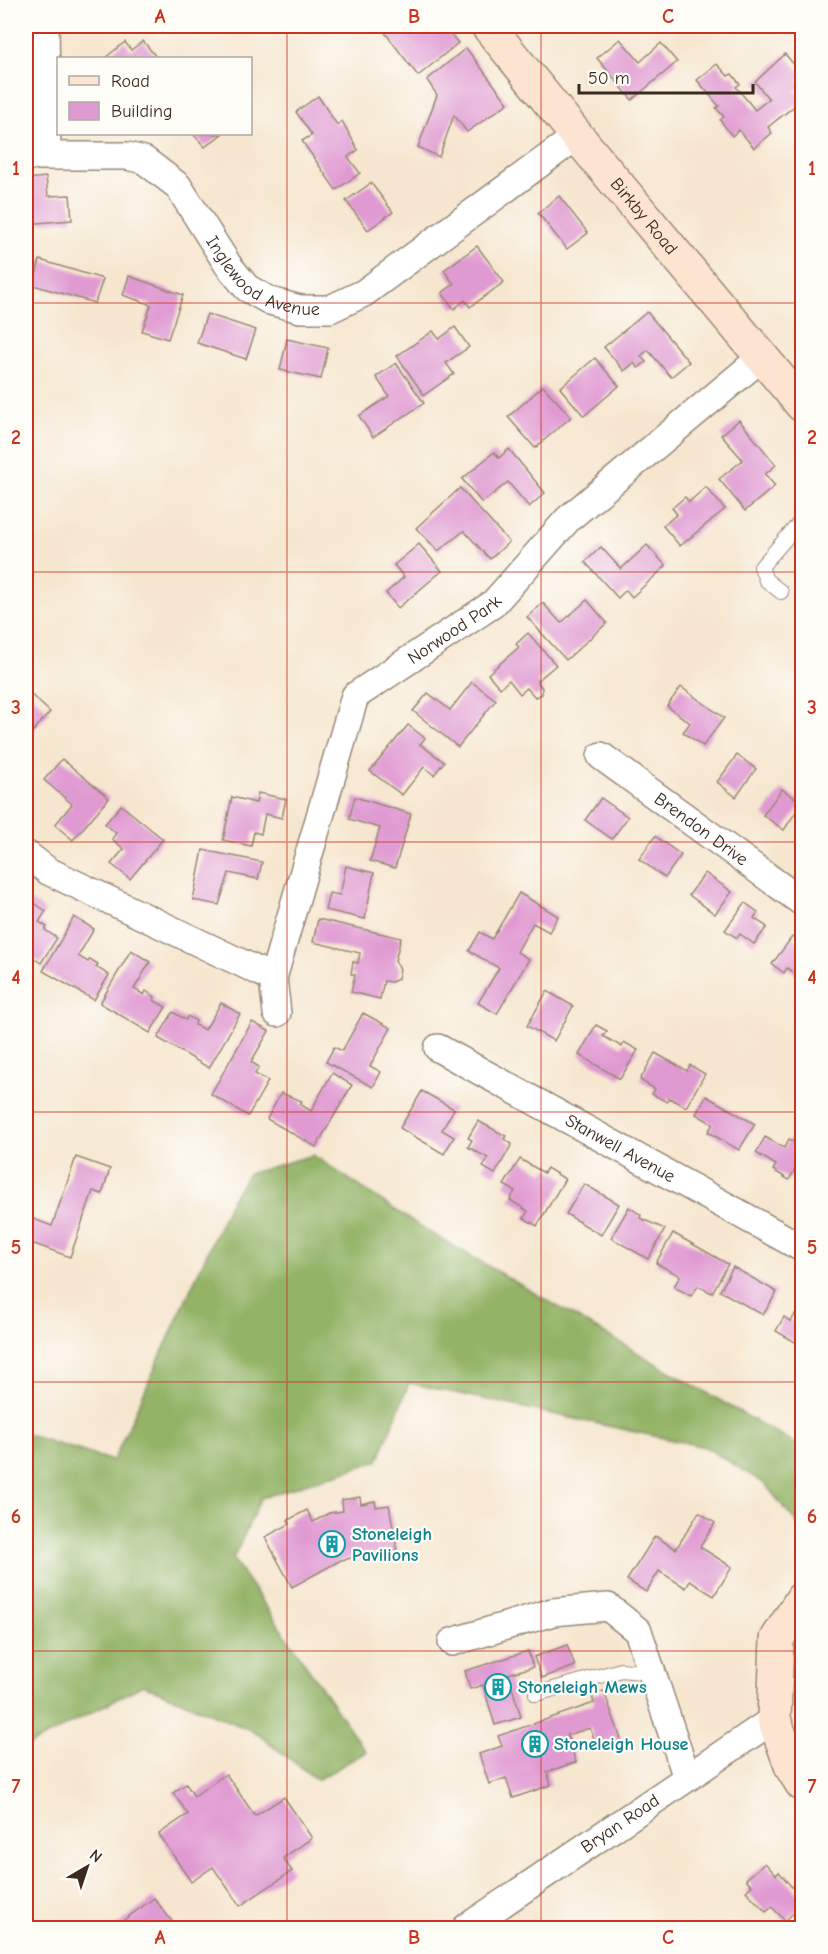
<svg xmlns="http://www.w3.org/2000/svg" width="828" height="1954" font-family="'Comic Neue',sans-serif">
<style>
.forest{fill:#93b366;stroke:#676e42;stroke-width:1.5}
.building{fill:#e09ad2}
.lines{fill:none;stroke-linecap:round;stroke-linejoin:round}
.lane-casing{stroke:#988876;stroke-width:16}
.street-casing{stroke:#988876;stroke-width:30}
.secondary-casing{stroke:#988876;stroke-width:36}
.lane{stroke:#fff;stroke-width:14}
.street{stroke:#fff;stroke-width:27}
.secondary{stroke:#fde4d1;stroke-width:33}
.grid{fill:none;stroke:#c8321e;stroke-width:1.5;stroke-opacity:0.55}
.labels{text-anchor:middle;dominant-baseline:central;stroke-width:4.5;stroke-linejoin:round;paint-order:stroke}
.street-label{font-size:18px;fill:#3b2a1e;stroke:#fdfcf7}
.culture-label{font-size:18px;font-weight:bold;fill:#0d838f;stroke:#fdfcf7;text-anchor:start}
.neatline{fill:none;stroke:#c8321e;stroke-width:2}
.grid-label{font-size:20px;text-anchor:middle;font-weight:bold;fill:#c8321e}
</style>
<rect width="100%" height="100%" fill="#fdfcf7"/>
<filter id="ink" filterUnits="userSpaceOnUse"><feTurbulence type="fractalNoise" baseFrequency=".0167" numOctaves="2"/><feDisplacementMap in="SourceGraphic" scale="12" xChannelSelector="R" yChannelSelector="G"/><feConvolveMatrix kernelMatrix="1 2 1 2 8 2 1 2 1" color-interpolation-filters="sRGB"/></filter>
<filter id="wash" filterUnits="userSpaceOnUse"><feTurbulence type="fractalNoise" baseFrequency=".008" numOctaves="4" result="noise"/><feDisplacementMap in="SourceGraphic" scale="24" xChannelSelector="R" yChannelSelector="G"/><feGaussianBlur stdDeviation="1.35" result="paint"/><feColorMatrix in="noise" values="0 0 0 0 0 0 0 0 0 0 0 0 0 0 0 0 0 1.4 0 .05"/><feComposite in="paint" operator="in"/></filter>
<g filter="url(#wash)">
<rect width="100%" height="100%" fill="#f6e6cf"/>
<path class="forest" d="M313,1155L424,1229L802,1448V1529L764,1483L705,1447L409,1383L378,1461L261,1498L233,1559L366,1752L317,1780L255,1732L143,1685L26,1747V1652L30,1641L26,1640V1434L113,1461L231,1200L248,1174Z"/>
<g id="blocks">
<g class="building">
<path d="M380,26H444L458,43L418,76Z"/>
<path d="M620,39L640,62L661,43L677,62L632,100L597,58Z"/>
<path d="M143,41L157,58H105L125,42L131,50Z"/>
<path d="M466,48L508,103L467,132L454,115L439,157L418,147L437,95L427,80Z"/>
<path d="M785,54L802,74L798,80L802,86L795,91L802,100L768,127L772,133L754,148L739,130L732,136L720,120L724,117L716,108L719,106L697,80L717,64L728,76L732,74L740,84L736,87L755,110L769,99L755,82Z"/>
<path d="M318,96L337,125L342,121L358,150L348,157L360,173L336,190L302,141L312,135L296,112Z"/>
<path d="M193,134H222L205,147Z"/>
<path d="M46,177L48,196L70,195L72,220L26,224V179Z"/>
<path d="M371,183L393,212L368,230L346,201Z"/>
<path d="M559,196L588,233L567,249L538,213Z"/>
<path d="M477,246L504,282L470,307L465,300L454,309L442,293L454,284L444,270Z"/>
<path d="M40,260L103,279L95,303L33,285Z"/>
<path d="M129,276L183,295L168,339L142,331L151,305L123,295Z"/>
<path d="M647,312L689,362L671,377L648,350L641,356L646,362L638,368L634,363L624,371L604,347Z"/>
<path d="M207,314L256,330L246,359L197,343Z"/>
<path d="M455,327L469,347L446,363L454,374L424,395L397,356L433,331L439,339Z"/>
<path d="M287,339L328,348L321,379L280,370Z"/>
<path d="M595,358L619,386L584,416L560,388Z"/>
<path d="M396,363L424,403L373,437L359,416L389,396L376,377Z"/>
<path d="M543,386L571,417L535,448L508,417Z"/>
<path d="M739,420L776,465L765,474L775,486L745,511L719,479L743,460L721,435Z"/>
<path d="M509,449L545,493L529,507L508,482L482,503L462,479L494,452L499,458Z"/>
<path d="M706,487L725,509L680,546L663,526L677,514L672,508L685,497L689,502Z"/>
<path d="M460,488L509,542L490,559L464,531L438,551L416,528Z"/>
<path d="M419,544L442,571L398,608L386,593L404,577L394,565Z"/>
<path d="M647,545L666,566L632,597L626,590L618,598L585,562L601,547L621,569Z"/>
<path d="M587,600L607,623L566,660L527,617L543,603L561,623Z"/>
<path d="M528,633L556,665L537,681L542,688V694L535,697L527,688L520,694L509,680L500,688L488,674L519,647L516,644Z"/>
<path d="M472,682L496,700L458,747L413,711L428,693L450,710Z"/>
<path d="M681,687L724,718L703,746L683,732L690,723L667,706Z"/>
<path d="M26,690L50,712L26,739Z"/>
<path d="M408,725L425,738L420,744L444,762L434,775L424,767L402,795L370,771Z"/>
<path d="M737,755L756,769L736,797L717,782Z"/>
<path d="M62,759L109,798L73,840L55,825L72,804L44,780Z"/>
<path d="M782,789L802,803L784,830L763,815Z"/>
<path d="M258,793L286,799L282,818L265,814L261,834L254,832L251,846L223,840L232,797L256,803Z"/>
<path d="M355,797L411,814L395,868L370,861L380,828L349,819Z"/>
<path d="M601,798L628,817L612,839L585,820Z"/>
<path d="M121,805L163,839L130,879L111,864L124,849L112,839L116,833L105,824Z"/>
<path d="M655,836L681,855L665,878L639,859Z"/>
<path d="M203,850L262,862L258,879L229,873L219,905L193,900Z"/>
<path d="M346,866L374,873L365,919L325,910L329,893L340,895Z"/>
<path d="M705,873L732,892L715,914L689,895Z"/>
<path d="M519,893L558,916L549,932L533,923L517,952L529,959L497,1014L478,1003L499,968L469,951L480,932L492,939Z"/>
<path d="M28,899L46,911L39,922L47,927L45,930L57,938L41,963L29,955L26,960V903Z"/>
<path d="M745,903L758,912L754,918L767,927L754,944L740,934L737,938L725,930Z"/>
<path d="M74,917L94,929L78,956L88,962L90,959L98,964L96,967L109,975L94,1000L43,971Z"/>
<path d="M318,919L401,938L395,961L400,969L398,979L392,982L384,981L380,999L351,992L355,975L351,974L353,962L358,963L360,953L313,942Z"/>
<path d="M792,937L802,944L801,978L787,968L784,973L772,964Z"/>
<path d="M131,950L150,962L134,989L144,995L146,991L155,997L153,1000L166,1007L150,1033L100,1003Z"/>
<path d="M547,991L573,1006L554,1041L527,1026Z"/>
<path d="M221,1003L240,1014L209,1068L158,1038L173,1012L186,1020L188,1016L196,1021L195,1025L205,1030Z"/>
<path d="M363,1013L391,1028L370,1066L381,1072L373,1087L326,1062L334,1047L342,1051Z"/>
<path d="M252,1022L269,1031L251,1062L259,1067L255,1074L268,1081L248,1116L211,1094Z"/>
<path d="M596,1025L607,1031L603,1036L622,1047L624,1042L638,1050L620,1079L579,1055Z"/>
<path d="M655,1053L687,1071L690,1065L705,1074L686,1107L669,1098L667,1102L652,1094L655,1089L640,1080Z"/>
<path d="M332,1073L352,1085L316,1147L267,1119L281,1093L302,1101L300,1104L311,1111Z"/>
<path d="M422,1091L454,1109L442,1130L454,1137L444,1154L400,1128Z"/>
<path d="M706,1096L755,1124L739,1150L708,1132L713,1124L696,1114Z"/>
<path d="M478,1121L506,1136L504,1139L512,1144L495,1174L483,1167L488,1158L468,1147L472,1140L468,1138Z"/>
<path d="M765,1137L784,1148L789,1139L802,1147V1157L789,1180L773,1170L776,1165L756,1153Z"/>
<path d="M76,1157L110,1169L102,1194L93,1191L70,1257L26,1241V1216L52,1226Z"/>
<path d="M520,1159L544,1173L547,1168L565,1179L537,1226L524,1218L528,1211L510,1200L515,1191L504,1185Z"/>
<path d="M584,1184L619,1204L601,1235L566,1214Z"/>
<path d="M629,1207L641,1215L640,1218L665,1229L648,1259L611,1238Z"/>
<path d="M673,1233L728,1264L712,1293L698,1286L691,1296L674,1287L680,1276L656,1263Z"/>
<path d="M733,1267L777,1292L763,1315L720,1291Z"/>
<path d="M795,1314L802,1319V1346L776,1331L784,1317L791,1322Z"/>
<path d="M360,1497L361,1504L375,1501L376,1507L389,1505L397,1550L341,1560L292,1587L265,1537L290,1524L288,1520L307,1510L313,1522L329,1513L343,1511L342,1500Z"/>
<path d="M699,1512L715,1523L700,1547L732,1567L714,1596L690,1581L686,1588L659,1571L646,1592L627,1580L655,1536L676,1549Z"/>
<path d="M567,1645L575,1666L542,1678L534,1657Z"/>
<path d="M528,1651L533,1667L508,1674L521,1717L495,1725L483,1685L470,1689L465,1671Z"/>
<path d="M604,1691L622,1742L598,1750L590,1728L567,1735L576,1762L547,1772L551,1785L513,1798L506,1778L489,1784L479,1754L502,1746L498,1736L594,1703L592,1695Z"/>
<path d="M226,1774L255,1816L284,1797L312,1838L283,1858L292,1871L240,1906L213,1867L191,1882L159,1834L188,1814L173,1793L186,1784L194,1796Z"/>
<path d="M765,1863L776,1875L779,1872L802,1899V1905L785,1921L772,1907L766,1912L746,1891L752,1886L746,1879Z"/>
<path d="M154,1898L177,1928H113Z"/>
<path d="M802,1914V1928H792L790,1926Z"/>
</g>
</g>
</g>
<g filter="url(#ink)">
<use href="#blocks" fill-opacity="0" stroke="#988876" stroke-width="1.5"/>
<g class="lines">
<defs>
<g id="lane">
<path d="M781,592L766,580L761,567L802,520"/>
<path d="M536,1694L621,1670L651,1673"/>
</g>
<g id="street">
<path d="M45,26L47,154"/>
<path id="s1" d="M26,156H127L144,160L178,186L228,265L247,288L270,301L300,309H330L364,293L577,136"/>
<path id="s2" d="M601,756L802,902"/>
<path id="s3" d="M26,854L48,871L273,978L355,696L493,604L568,519L762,357"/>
<path d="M273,978L277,1013"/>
<path id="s4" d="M438,1048L802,1248"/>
<path d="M452,1642L553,1612L608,1607L638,1631L687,1778"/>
<path id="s5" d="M466,1928L774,1719"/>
</g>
<g id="secondary">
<path id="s6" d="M488,26L577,136L802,405"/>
<path d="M802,1599L777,1639L774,1719L792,1768L802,1784"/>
</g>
</defs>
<use href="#lane" class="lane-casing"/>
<use href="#street" class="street-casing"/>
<use href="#secondary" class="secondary-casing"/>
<use href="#lane" class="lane"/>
<use href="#street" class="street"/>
<use href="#secondary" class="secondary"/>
</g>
</g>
<path class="grid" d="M287,26V1928M541,26V1928M26,303H802M26,572H802M26,842H802M26,1112H802M26,1382H802M26,1651H802"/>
<defs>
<symbol id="building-ring" viewBox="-11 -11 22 22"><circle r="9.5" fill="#fdfcf7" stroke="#0f9aa8" stroke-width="1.5"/><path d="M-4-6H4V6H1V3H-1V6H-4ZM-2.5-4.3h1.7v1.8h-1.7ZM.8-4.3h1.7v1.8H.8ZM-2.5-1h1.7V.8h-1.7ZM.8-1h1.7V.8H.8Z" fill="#0f9aa8"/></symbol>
</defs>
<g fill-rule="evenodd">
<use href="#building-ring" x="317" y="1529" width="30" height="30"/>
<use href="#building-ring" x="483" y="1672" width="30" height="30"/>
<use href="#building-ring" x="520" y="1729" width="30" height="30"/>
</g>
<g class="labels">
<g class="street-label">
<text stroke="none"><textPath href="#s6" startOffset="246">Birkby Road</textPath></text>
<text stroke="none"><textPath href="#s1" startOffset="292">Inglewood Avenue</textPath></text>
<text stroke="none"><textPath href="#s3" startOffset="690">Norwood Park</textPath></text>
<text stroke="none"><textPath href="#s2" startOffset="124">Brendon Drive</textPath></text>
<text stroke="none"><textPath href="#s4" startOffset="208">Stanwell Avenue</textPath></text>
<text stroke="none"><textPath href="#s5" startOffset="186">Bryan Road</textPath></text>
</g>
<g class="culture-label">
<text x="352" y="1534">Stoneleigh<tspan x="352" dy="21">Pavilions</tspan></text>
<text x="518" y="1687">Stoneleigh Mews</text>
<text x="554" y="1744">Stoneleigh House</text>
</g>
</g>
<rect width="828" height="1954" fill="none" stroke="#fdfcf7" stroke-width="66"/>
<rect x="57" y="57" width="195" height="78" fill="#fdfcf7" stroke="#afa8a0" stroke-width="1.5"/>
<rect x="69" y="76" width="30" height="9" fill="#fde4d1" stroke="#afa8a0" stroke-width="1.5"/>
<text x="111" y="87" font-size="18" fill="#3b2a1e">Road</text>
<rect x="69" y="102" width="30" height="18" fill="#e09ad2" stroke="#afa8a0" stroke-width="1.5"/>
<text x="111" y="117" font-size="18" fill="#3b2a1e">Building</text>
<g transform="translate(87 1867) rotate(39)" stroke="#fdfcf7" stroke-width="4.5" paint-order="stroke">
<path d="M0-4.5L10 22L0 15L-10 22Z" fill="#3b2a1e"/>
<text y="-9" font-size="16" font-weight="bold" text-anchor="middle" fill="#3b2a1e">N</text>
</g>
<path d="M579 84v9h174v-9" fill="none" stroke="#3b2a1e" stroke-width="3"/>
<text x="588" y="84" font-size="18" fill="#3b2a1e" stroke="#fdfcf7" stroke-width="4.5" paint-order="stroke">50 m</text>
<rect x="33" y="33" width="762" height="1888" class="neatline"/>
<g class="grid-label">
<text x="160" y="23">A</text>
<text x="414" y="23">B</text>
<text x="668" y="23">C</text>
<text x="16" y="175">1</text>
<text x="812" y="175">1</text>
<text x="16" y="444">2</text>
<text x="812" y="444">2</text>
<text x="16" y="714">3</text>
<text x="812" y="714">3</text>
<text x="16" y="984">4</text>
<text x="812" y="984">4</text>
<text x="16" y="1254">5</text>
<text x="812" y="1254">5</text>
<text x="16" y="1523">6</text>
<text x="812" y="1523">6</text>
<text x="16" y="1793">7</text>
<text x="812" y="1793">7</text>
<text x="160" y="1944">A</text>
<text x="414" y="1944">B</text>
<text x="668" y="1944">C</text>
</g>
</svg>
